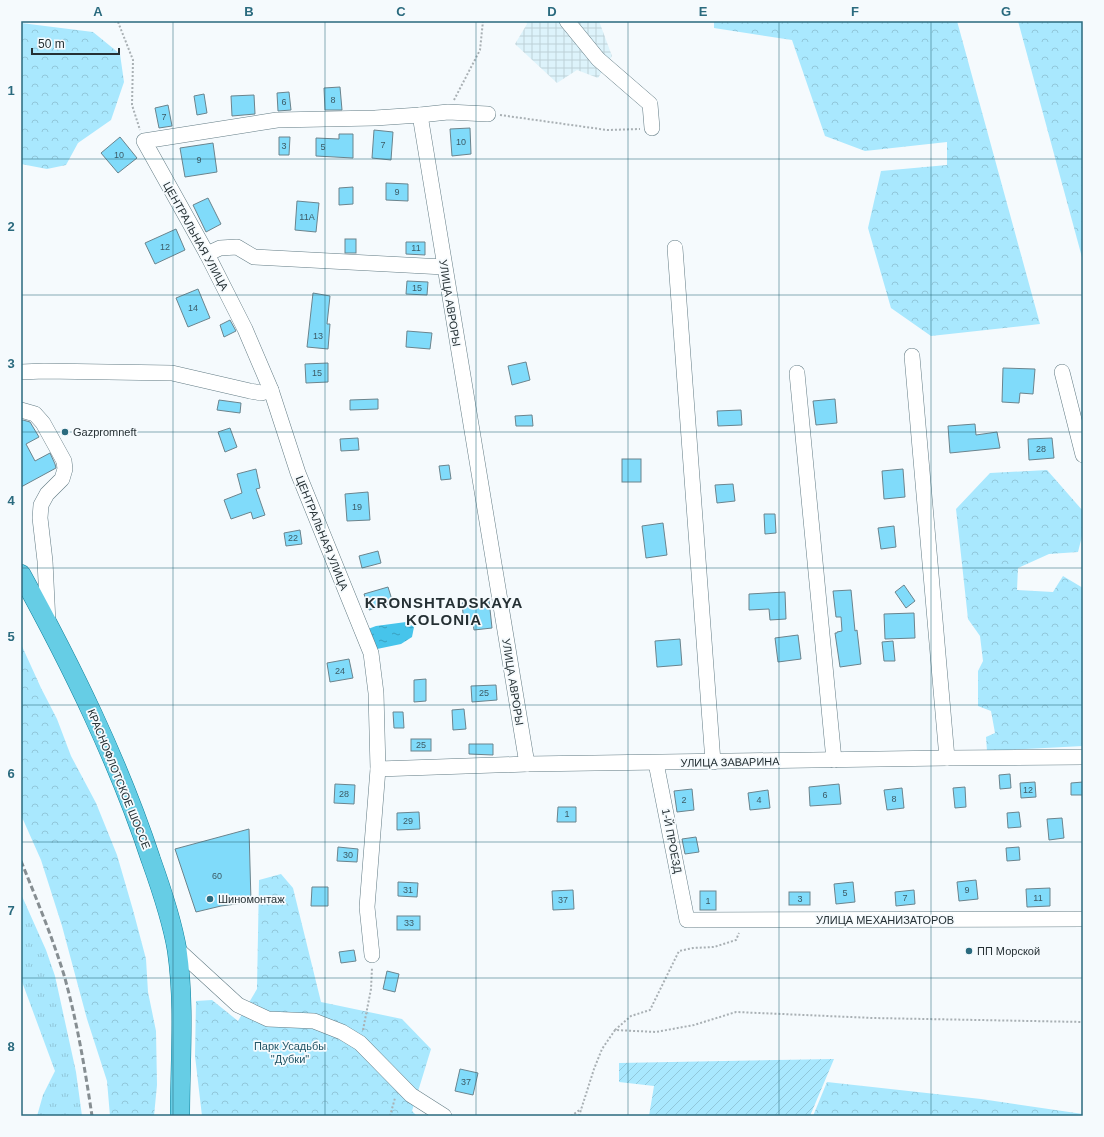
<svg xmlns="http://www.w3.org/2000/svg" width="1104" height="1137" font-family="Arial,sans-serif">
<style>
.industrial{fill:url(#industrial-grid)}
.grass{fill:url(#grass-tufts)}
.forest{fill:url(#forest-crowns)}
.garden{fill:url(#garden-furrows)}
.water{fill:url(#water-ripples)}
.building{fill:#80dbfa;stroke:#6b848d}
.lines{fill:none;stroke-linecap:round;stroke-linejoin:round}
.minor-casing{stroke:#637c85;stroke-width:16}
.major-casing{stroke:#0d809b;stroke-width:20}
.path{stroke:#a9b0b4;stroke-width:2;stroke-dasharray:2 2;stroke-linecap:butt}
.minor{stroke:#fff;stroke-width:15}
.major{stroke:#66cde5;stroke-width:19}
.rail{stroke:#868e92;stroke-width:3;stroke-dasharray:6 3;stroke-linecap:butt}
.grid{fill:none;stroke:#2a6a7e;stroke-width:1;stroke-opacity:0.55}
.poi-dot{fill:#2a6a7e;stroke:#f5fafd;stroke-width:1.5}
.labels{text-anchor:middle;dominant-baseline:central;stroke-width:3.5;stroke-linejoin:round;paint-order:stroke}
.number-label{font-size:9px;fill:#3c5b66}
.street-label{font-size:11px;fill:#253034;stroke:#f5fafd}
.poi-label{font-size:11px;fill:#253034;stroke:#f5fafd;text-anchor:start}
.park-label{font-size:11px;fill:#235667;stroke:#f5fafd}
.district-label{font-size:15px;font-weight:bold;letter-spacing:1px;fill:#253034;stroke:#f5fafd}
.neatline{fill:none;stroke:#2a6a7e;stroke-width:1.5}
.grid-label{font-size:13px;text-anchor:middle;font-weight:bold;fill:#2a6a7e}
</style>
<defs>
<pattern id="industrial-grid" width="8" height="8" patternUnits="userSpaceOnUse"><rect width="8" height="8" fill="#ddf3fb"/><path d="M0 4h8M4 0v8" fill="none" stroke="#bed1d8"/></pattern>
<pattern id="grass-tufts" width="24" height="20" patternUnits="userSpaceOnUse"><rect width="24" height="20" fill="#a9e8fe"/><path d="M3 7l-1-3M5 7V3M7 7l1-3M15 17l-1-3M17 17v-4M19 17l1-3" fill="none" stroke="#91c7da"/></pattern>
<pattern id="forest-crowns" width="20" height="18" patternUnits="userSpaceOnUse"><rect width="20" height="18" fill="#a9e8fe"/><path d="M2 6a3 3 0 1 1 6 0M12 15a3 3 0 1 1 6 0" fill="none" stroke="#91c7da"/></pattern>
<pattern id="garden-furrows" width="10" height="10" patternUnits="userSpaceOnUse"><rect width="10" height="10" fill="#a9e8fe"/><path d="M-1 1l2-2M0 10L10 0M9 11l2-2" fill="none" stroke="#91c7da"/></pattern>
<pattern id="water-ripples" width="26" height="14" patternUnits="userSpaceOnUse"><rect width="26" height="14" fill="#46c4eb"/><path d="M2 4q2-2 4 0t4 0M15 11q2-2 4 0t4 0" fill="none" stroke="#3aa0bf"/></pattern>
</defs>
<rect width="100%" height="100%" fill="#f5fafd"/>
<path class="industrial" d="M526,21H599L612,56L598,78L577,70L557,83L515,44L527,24Z"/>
<path class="grass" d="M21,894L46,950L55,976L76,1072L82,1116H37L43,1095L55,1071L21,979Z"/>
<g class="forest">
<path d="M714,21H957L1040,324L931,336L891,308L868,228L881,171L947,165V142L865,151L825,136L792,40L714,28Z"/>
<path d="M1018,21H1083V261Z"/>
<path d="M21,23L93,32L120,54L124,82L111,120L78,143L66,165L47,169L21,164Z"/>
<path d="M1047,470L1083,511V532L1078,552L1049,554L1018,568L1017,590L1053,592L1063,576L1083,588V746L987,751L986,737L995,733L991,711L978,706V671L983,661L980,636L968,619L956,509L990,473Z"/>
<path d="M21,644L41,688L57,719L71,756L96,803L117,855L133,910L146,959L148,992L156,1031L157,1085L154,1116H110L107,1081L87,1019L62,926L41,860L21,815Z"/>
<path d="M281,874L293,888L321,1002L402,1019L431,1049L412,1111L417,1116H202L195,1056L196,1001L212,1000L238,1021L257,989L259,880Z"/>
<path d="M827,1082L981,1099L1083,1114V1116H813Z"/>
</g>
<path class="garden" d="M834,1059L810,1116H649L654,1086L619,1082V1063Z"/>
<path class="water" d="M406,622L414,627L412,637L401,644L377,649L368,629L376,626Z"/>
<g class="building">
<path d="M340,87L342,110H325L324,88Z"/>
<path d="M289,92L291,110L278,111L277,93Z"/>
<path d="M204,94L207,113L197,115L194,96Z"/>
<path d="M254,95L255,114L232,116L231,96Z"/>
<path d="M168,105L172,126L159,128L155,108Z"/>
<path d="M470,128L471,154L452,156L450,129Z"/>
<path d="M374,130L393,132L391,160L372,158Z"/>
<path d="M339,134H353V158L316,156V138L339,139Z"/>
<path d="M120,137L137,158L118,173L101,153Z"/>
<path d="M279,137H290L289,155H279Z"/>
<path d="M213,143L217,172L185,177L180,148Z"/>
<path d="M386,183L408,184V201L386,200Z"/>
<path d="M353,187V204L339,205V188Z"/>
<path d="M208,198L221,224L206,232L193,205Z"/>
<path d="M297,201L319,203L316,232L295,230Z"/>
<path d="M176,229L185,250L155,264L145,243Z"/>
<rect x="345" y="239" width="11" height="14"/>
<path d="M406,242H425V255L406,254Z"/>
<path d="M407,281L428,282L427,295L406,294Z"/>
<path d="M198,289L210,318L188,327L176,298Z"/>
<path d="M313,293L330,296L327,324H330L328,349L307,347Z"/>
<path d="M230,320L236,331L224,337L220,325Z"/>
<path d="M407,331L432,333L430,349L406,347Z"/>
<path d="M526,362L530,380L512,385L508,366Z"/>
<path d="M328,363V382L306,383L305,364Z"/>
<path d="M1003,368L1035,369L1033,394L1020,393L1019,403L1002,402Z"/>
<path d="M378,399V409L350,410V400Z"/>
<path d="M835,399L837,423L816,425L813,401Z"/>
<path d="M219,400L241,403L240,413L217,410Z"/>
<path d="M741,410L742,425L718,426L717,411Z"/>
<path d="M532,415L533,426H516L515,416Z"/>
<path d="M23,420L30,422L39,437L26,444L35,461L50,453L55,464L56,468L21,487V421Z"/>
<path d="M975,424L976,435L997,432L1000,448L950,453L948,426Z"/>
<path d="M230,428L237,447L225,452L218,432Z"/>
<path d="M358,438L359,450L341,451L340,439Z"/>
<path d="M1052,438L1054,458L1029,460L1028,439Z"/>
<rect x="622" y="459" width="19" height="23"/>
<path d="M449,465L451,479L441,480L439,466Z"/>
<path d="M256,469L260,488L256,489L265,515L253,519L251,512L231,519L224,500L242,493L237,474Z"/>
<path d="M903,469L905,497L884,499L882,471Z"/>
<path d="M733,484L735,501L717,503L715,485Z"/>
<path d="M368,492L370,520L347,521L345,494Z"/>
<path d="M764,514H775L776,533L765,534Z"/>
<path d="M663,523L667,555L646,558L642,526Z"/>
<path d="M894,526L896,547L881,549L878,528Z"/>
<path d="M300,530L302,544L286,546L284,533Z"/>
<path d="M378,551L381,563L362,568L359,556Z"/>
<path d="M904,585L915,601L906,608L895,592Z"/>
<path d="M388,587L393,603L369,610L364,594Z"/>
<path d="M851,590L855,631L857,630L861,664L840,667L835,633H837V632L842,631L841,617H836L833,591Z"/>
<path d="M785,592L786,619L770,620L769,609L749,610V594Z"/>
<path d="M489,600L492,628L474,630L473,622L464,623L462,603Z"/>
<path d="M914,613L915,638L885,639L884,614Z"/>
<path d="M798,635L801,659L778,662L775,638Z"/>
<path d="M680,639L682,665L657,667L655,641Z"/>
<path d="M893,641L895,661H884L882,642Z"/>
<path d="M349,659L353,678L330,682L327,663Z"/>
<path d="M426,679V701L414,702V680Z"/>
<path d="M496,685L497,700L472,702L471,686Z"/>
<path d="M464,709L466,729L453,730L452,710Z"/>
<path d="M393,712H403L404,728H394Z"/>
<rect x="411" y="739" width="20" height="12"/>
<path d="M469,744H493V755L469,754Z"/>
<path d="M1010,774L1011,788L1000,789L999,775Z"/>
<path d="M1035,782L1036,797L1021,798L1020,783Z"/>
<path d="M1083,782V795H1071V783Z"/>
<path d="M335,784L355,785L354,804L334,803Z"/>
<path d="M839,784L841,804L810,806L809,787Z"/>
<path d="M965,787L966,807L955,808L953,788Z"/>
<path d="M902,788L904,808L887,810L884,790Z"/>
<path d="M692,789L694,810L677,812L674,791Z"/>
<path d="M768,790L770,808L750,810L748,793Z"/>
<path d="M558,807H576V822H557Z"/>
<path d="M419,812L420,829L397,830V813Z"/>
<path d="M1019,812L1021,827L1008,828L1007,813Z"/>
<path d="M1062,818L1064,838L1049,840L1047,819Z"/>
<path d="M249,829L251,902L221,906L196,912L175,849Z"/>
<path d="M696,837L699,852L685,854L682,839Z"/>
<path d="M338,847L358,849L357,862L337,861Z"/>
<path d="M1019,847L1020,860L1007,861L1006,848Z"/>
<path d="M976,880L978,899L959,901L957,882Z"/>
<path d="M398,882L418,883L417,897L398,896Z"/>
<path d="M853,882L855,902L836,904L834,884Z"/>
<path d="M312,887H328V906H311Z"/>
<path d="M1050,888V906L1027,907L1026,889Z"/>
<path d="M573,890L574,909L553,910L552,891Z"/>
<path d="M914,890L915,904L896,906L895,892Z"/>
<rect x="700" y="891" width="16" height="19"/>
<rect x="789" y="892" width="21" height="13"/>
<rect x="397" y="916" width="23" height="14"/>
<path d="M354,950L356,961L341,963L339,952Z"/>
<path d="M387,971L399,974L395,992L383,989Z"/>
<path d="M460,1069L478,1073L473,1095L455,1091Z"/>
</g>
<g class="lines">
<defs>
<g id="minor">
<path d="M567,21L598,59L650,104L652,128"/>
<path d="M420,115L448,112L488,114"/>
<path d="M675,248L713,762"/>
<path d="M207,254L220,248L237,247L254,257L444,267"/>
<path d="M912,356L947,758"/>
<path d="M21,372L44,371L172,373L250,391L261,393L271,390"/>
<path d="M1062,372L1083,455"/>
<path d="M797,373L834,760"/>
<path d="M21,410L35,414L43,423L64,461L65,469L62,479L47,494L41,505L40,518L45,561L48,623"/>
<path d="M656,763L687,920L1083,919"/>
<path d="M378,769L527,764L947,758L1083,757"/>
<path d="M177,949L238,1005L268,1019L314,1021L342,1032L360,1043L411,1095L444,1116"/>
<path d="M372,955L367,907L378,769L376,693L371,653L298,473L271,390L245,329L207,254L144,141L277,120L375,118L420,115L527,764"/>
</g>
<path id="major" d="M21,574C71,665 118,760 151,860C161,888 172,920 177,950C185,1005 180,1061 180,1116"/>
</defs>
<use href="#minor" class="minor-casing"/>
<use href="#major" class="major-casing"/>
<g class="path">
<path d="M114,21L118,22L133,60L132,105L140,130"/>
<path d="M454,100L480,50L483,21"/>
<path d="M500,115L607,130L640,129"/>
<path d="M363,1030L371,989L372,968"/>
<path d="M615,1030L631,1016L650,1010L679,951L693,948L714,947L736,940L739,933"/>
<path d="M390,1116L395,1098"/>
<path d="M571,1116L581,1109"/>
<path d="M579,1116L594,1069L602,1049L615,1030L656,1032L694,1025L736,1012L873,1018L1083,1022"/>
</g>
<use href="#minor" class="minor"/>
<use href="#major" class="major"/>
<path class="rail" d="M21,861C36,898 52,936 64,975C77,1021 85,1069 92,1116"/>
</g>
<path class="grid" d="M173,21V1116M325,21V1116M476,21V1116M628,21V1116M779,21V1116M931,21V1116M21,159H1083M21,295H1083M21,432H1083M21,568H1083M21,705H1083M21,842H1083M21,978H1083"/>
<g class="poi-dot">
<circle cx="65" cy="432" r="4"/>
<circle cx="210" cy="899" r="4"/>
<circle cx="969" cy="951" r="4"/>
</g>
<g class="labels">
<g class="number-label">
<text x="333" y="100">8</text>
<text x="284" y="102">6</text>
<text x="164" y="117">7</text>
<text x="461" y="142">10</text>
<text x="383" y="145">7</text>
<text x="284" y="146">3</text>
<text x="323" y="147">5</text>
<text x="119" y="155">10</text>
<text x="199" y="160">9</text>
<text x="397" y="192">9</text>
<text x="307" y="217">11А</text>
<text x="165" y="247">12</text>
<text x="416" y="248">11</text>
<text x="417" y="288">15</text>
<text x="193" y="308">14</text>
<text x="318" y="336">13</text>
<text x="317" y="373">15</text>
<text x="1041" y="449">28</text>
<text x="357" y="507">19</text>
<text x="293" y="538">22</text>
<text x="340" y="671">24</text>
<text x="484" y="693">25</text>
<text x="421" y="745">25</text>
<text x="1028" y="790">12</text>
<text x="344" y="794">28</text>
<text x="825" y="795">6</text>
<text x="894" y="799">8</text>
<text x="684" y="800">2</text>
<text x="759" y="800">4</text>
<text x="567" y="814">1</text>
<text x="408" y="821">29</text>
<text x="348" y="855">30</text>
<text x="217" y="876">60</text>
<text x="408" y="890">31</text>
<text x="967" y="890">9</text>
<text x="845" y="893">5</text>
<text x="905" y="898">7</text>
<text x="1038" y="898">11</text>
<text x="800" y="899">3</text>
<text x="563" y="900">37</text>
<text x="708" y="901">1</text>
<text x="409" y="923">33</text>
<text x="466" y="1082">37</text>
</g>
<g class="street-label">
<text transform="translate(196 236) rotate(61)">ЦЕНТРАЛЬНАЯ УЛИЦА</text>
<text transform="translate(450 303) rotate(81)">УЛИЦА АВРОРЫ</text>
<text transform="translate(322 533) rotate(68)">ЦЕНТРАЛЬНАЯ УЛИЦА</text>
<text transform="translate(513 682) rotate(81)">УЛИЦА АВРОРЫ</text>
<text transform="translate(730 762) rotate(-1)">УЛИЦА ЗАВАРИНА</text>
<text transform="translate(119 779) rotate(68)">КРАСНОФЛОТСКОЕ ШОССЕ</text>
<text transform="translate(672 841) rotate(79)">1-Й ПРОЕЗД</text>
<text x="885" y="920">УЛИЦА МЕХАНИЗАТОРОВ</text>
</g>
<g class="poi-label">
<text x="73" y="432">Gazpromneft</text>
<text x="218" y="899">Шиномонтаж</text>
<text x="977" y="951">ПП Морской</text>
</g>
<g class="park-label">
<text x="290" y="1046">Парк Усадьбы<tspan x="290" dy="13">"Дубки"</tspan></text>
</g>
<g class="district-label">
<text x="444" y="602">KRONSHTADSKAYA<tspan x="444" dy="17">KOLONIA</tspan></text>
</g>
</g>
<rect width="1104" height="1137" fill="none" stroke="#f5fafd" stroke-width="44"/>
<path d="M32 48v6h87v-6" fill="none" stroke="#253034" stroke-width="2"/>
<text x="38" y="48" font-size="12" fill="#253034" stroke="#f5fafd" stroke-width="3" paint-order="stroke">50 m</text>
<rect x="22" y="22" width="1060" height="1093" class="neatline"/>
<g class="grid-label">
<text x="98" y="16">A</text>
<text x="249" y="16">B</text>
<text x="401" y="16">C</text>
<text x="552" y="16">D</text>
<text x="703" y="16">E</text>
<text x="855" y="16">F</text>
<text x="1006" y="16">G</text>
<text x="11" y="95">1</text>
<text x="11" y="231">2</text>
<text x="11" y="368">3</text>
<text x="11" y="505">4</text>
<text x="11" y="641">5</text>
<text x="11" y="778">6</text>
<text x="11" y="915">7</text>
<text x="11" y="1051">8</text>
</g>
</svg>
